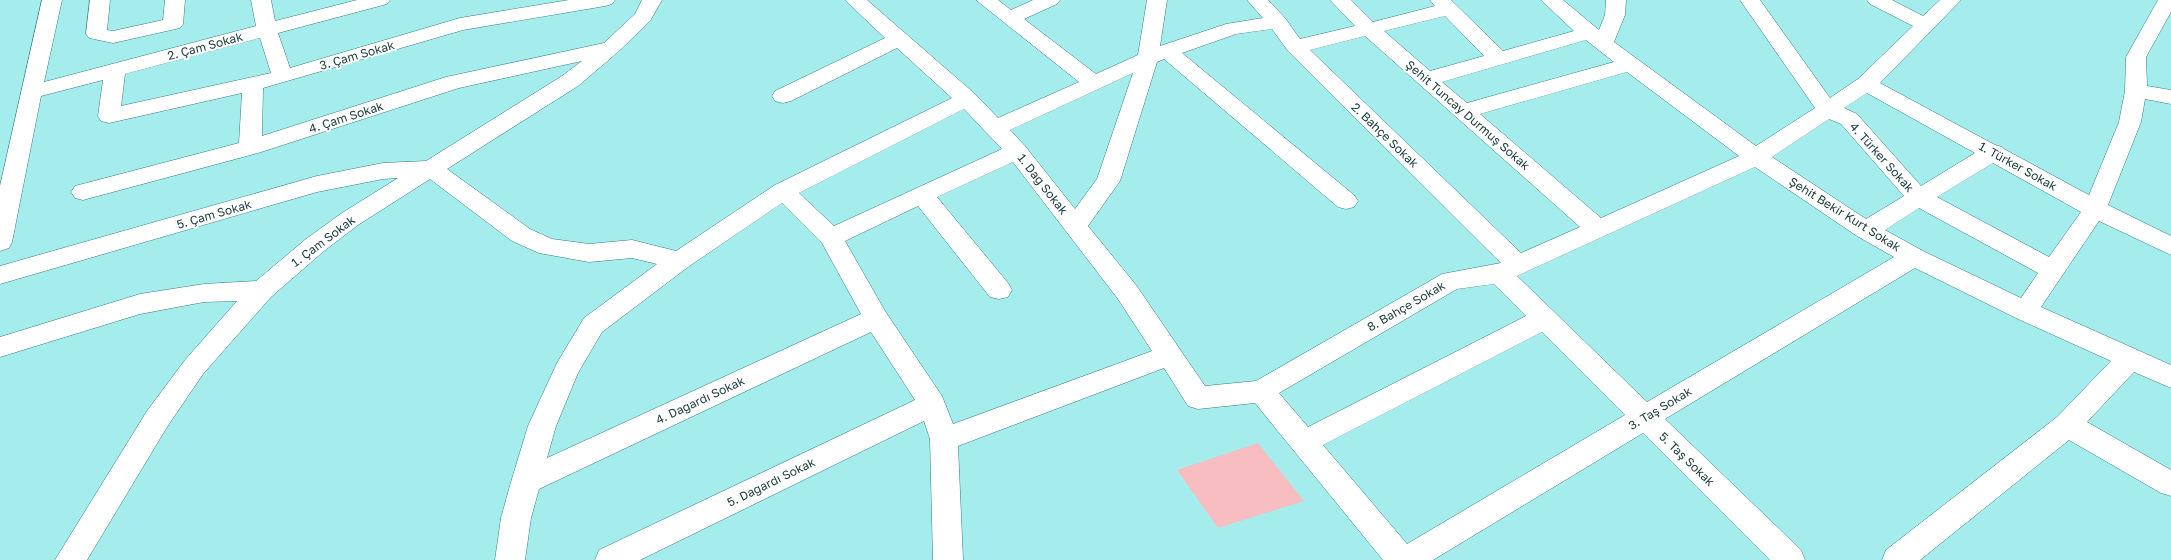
<svg xmlns="http://www.w3.org/2000/svg" width="2171" height="560" font-family="'Golos Text',sans-serif">
<style>
.green{fill:#f8bdc0}
.lines{fill:none;stroke-linecap:round;stroke-linejoin:round}
.minor-casing{stroke:#367f7f;stroke-width:1}
.minor{fill:#fff;fill-rule:evenodd}
.labels{text-anchor:middle;dominant-baseline:central;stroke-width:4;stroke-linejoin:round;paint-order:stroke}
.street-label{font-size:12px;fill:#213f3f;stroke:#fff}
</style>
<rect width="100%" height="100%" fill="#a4edec"/>
<path class="green" d="M1258,443L1304,501L1218,528L1177,470Z"/>
<g class="lines">
<defs>
<g id="minor">
<path d="M42,0H62L44,82L256,26L251,0H271L275,21L357,0H390L387,4L278,33L290,68L460,18L569,0H615L612,4L605,6L463,30L263,88L262,136L446,77L604,43L635,14L642,0H662L650,21L618,52L578,86L447,169L530,229L552,239L589,244L632,240L676,251L775,185L952,98L897,48L791,101L783,103L775,101L772,96L775,91L885,38L845,0H867L975,94L998,118L1079,82L976,0H998L1011,10L1033,0H1060L1057,4L1024,19L1096,74L1138,55L1147,0H1167L1160,46L1226,24L1263,18L1247,0H1268L1285,18L1300,39L1355,26L1330,0H1351L1373,22L1435,6L1430,0H1451L1503,51L1574,31L1541,0H1563L1599,30L1605,15L1606,0H1626L1625,15L1614,42L1756,146L1815,108L1740,0H1760L1830,98L1858,79L1913,26L1870,4L1867,0H1892L1923,16L1940,0H1961L1880,83L1995,145L2002,147L2004,149L2089,195L2119,122L2125,91L2126,57L2158,0H2171V12L2146,57L2147,86L2171,90V104L2145,99L2141,122L2108,205L2171,236V255L2099,221L2041,307L2171,365V388L2134,372L2087,422L2171,470V496L2161,493L2069,440L1920,560H1882L1886,550L2057,417L2111,361L2016,318L1915,268L1665,419L1801,550L1805,560H1770L1643,433L1433,560H1383L1255,403L1198,409L1188,406L1164,368L958,446L963,560H933L930,439L924,421L640,560H595L599,550L915,400L871,332L539,489L531,518L525,560H495L501,518L511,482L528,426L557,363L584,318L657,264L632,258L589,262L539,253L512,241L430,179L358,225L324,251L271,297L203,374L167,427L87,560H55L147,411L185,360L237,301L204,302L140,314L0,357V337L140,294L204,284L256,281L306,239L342,213L398,178L383,179L317,192L0,284V266L317,176L383,163L426,161L562,76L582,61L459,88L258,153L83,200L75,198L71,192L75,186L239,143L242,93L109,123L101,121L98,116L103,80L41,96L12,242L9,248L0,251V186ZM1445,16L1484,56L1430,71L1384,31ZM1272,29L1288,51L1501,263L1442,274L1256,381L1205,386L1136,285L1088,226L1120,181L1157,62L1164,59L1338,207L1346,209L1354,207L1358,201L1354,195L1182,53L1236,34ZM1365,36L1580,227L1521,253L1310,50ZM260,38L271,73L121,106L125,74ZM1586,40L1614,62L1467,103L1442,82ZM1627,72L1739,156L1601,218L1480,114ZM1133,73L1097,179L1075,209L1025,146L1010,130ZM1867,93L1975,153L1921,186L1857,114L1844,108ZM964,109L1002,149L834,226L799,193ZM1829,119L1841,124L1904,196L1866,219L1772,157ZM1013,162L1118,299L1152,351L953,424L942,396L885,311L845,241L918,206L990,297L999,299L1008,297L1012,290L1008,283L937,197ZM1993,163L2081,212L2049,257L1937,197ZM1755,167L1857,236L1894,257L1647,402L1517,276ZM782,203L822,243L861,314L547,458L556,426L578,373L602,332L688,267ZM1919,208L2038,273L2021,298L1923,251L1885,230ZM1494,284L1526,316L1308,427L1279,393L1457,289ZM1542,332L1625,415L1407,544L1323,445Z"/>
<path d="M90,0H110L107,30L113,31L163,20L165,0H185L183,24L180,28L113,43L89,38L86,34Z"/>
</g>
</defs>
<use href="#minor" class="minor-casing"/>
<use href="#minor" class="minor"/>
</g>
<g class="labels">
<g class="street-label">
<text transform="translate(205 46) rotate(-15)">2. Çam Sokak</text>
<text transform="translate(357 55) rotate(-16)">3. Çam Sokak</text>
<text transform="translate(1468 115) rotate(41)">Şehit Tuncay Durmuş Sokak</text>
<text transform="translate(346 117) rotate(-18)">4. Çam Sokak</text>
<text transform="translate(1385 135) rotate(44)">2. Bahçe Sokak</text>
<text transform="translate(1882 157) rotate(48)">4. Türker Sokak</text>
<text transform="translate(2018 166) rotate(29)">1. Türker Sokak</text>
<text transform="translate(1043 184) rotate(52)">1. Dağ Sokak</text>
<text transform="translate(214 214) rotate(-16)">5. Çam Sokak</text>
<text transform="translate(1845 214) rotate(32)">Şehit Bekir Kurt Sokak</text>
<text transform="translate(323 241) rotate(-37)">1. Çam Sokak</text>
<text transform="translate(1406 306) rotate(-30)">8. Bahçe Sokak</text>
<text transform="translate(700 400) rotate(-25)">4. Dağardı Sokak</text>
<text transform="translate(1660 408) rotate(-31)">3. Taş Sokak</text>
<text transform="translate(1687 459) rotate(44)">5. Taş Sokak</text>
<text transform="translate(771 482) rotate(-26)">5. Dağardı Sokak</text>
</g>
</g>
</svg>
